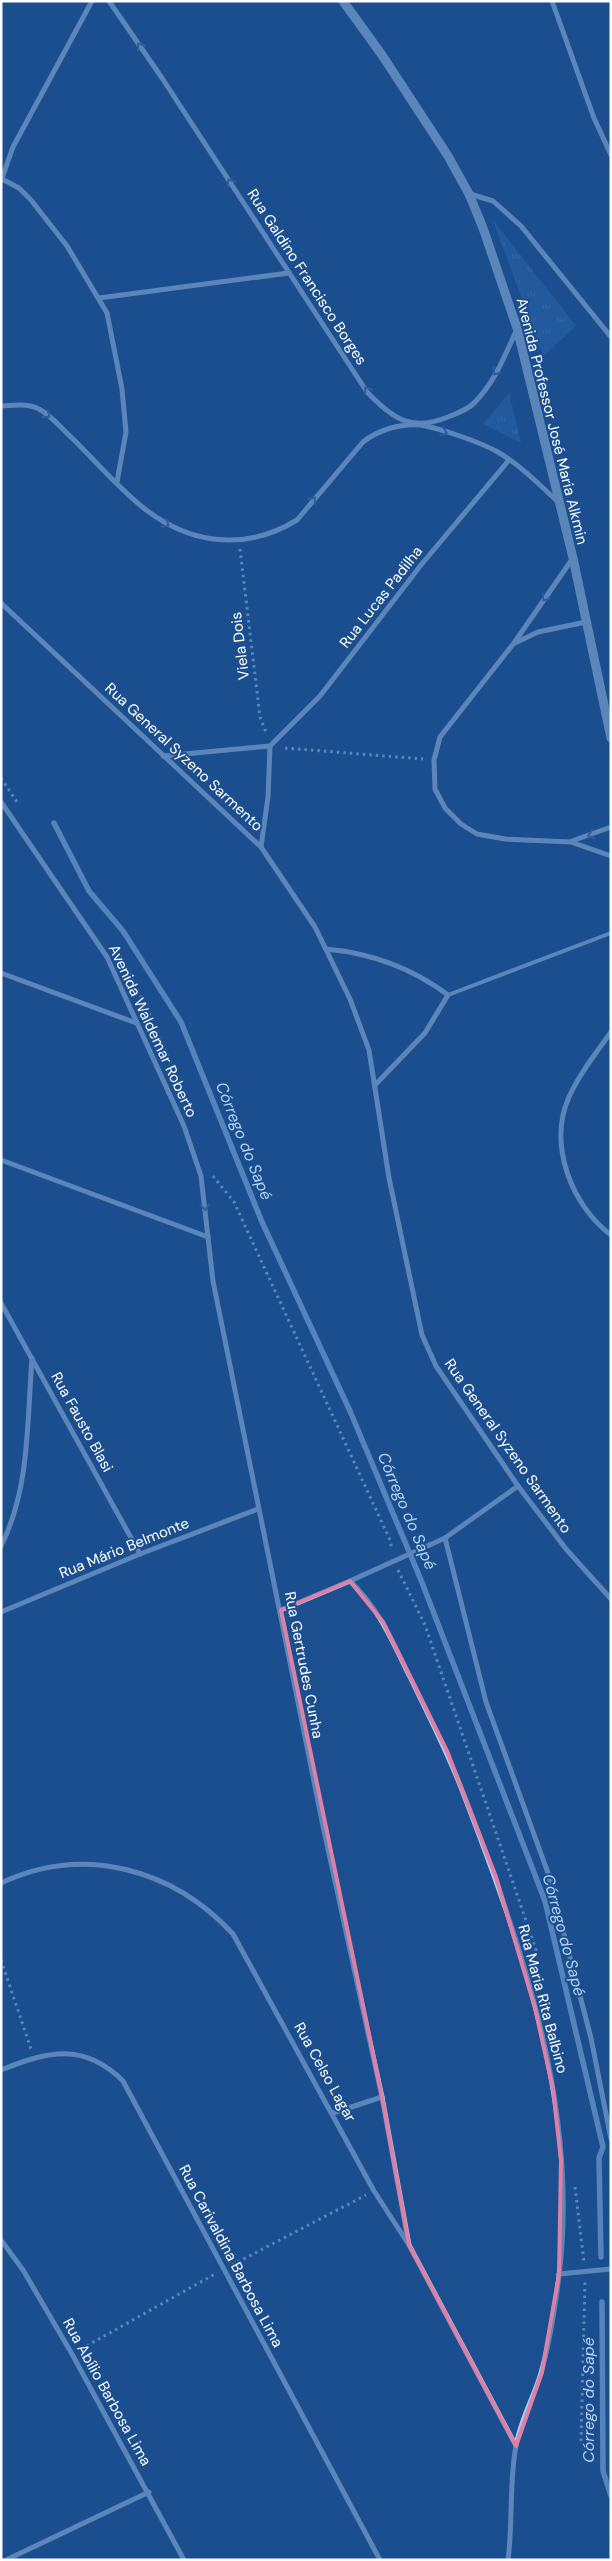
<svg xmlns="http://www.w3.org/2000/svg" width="612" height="2561" font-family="'DM Sans',sans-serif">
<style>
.park{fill:url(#park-tufts)}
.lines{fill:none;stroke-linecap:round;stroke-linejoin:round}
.stream{stroke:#9cc4f0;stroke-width:5.5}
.path{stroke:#a9c9ee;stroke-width:3;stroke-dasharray:2.5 4;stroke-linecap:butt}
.service{stroke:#a9c9ee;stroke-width:4}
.minor{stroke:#a9c9ee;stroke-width:5}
.tertiary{stroke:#a9c9ee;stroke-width:9}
.oneway{stroke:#4674ac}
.marked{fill:none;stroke:#dd80a5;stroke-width:4;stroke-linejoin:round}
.labels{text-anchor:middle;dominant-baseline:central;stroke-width:4;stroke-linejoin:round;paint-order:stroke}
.street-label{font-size:15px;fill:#fff;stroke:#1b4f8f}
.water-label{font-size:16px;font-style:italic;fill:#b5d3f5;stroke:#1b4f8f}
</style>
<defs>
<pattern id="park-tufts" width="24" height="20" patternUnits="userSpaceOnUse" patternTransform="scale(1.25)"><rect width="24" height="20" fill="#2e69ad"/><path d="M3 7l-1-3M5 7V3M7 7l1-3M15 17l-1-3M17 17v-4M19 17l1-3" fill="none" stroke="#4d80b9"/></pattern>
</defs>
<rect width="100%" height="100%" fill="#1b4f8f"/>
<g class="park">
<path d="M493,220L576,326L543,356Z"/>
<path d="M509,393L521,443L483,424Z"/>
</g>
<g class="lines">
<g class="stream">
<path d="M54,823L89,891L123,931L181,1022L262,1222L350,1411L421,1580L545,1901L603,2147L599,2158L601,2257"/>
<path d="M602,2302L603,2471L611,2496"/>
</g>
<g class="path">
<path d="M240,549L260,717L267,735"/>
<path d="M285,748L423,759"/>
<path d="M1,778L19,805"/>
<path d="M120,955L151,1017L175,1074"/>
<path d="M213,1176L234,1202L390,1540L392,1550"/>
<path d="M398,1570L425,1625L536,1950V1962"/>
<path d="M1,1960L31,2049"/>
<path d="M575,2187L584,2262"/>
<path d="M232,2265L366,2195"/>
<path d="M81,2349L215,2274"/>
<path d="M581,2441L585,2281"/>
</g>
<path class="service" d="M448,995L611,933"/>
<g class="minor">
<path d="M109,1L162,78L367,392C393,419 411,432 448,417C456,414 469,409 475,402C495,382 505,355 517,329"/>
<path d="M552,1L594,118L611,155"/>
<path d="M2,179L19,188L31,200L67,246L107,313L122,389L126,432L117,482"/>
<path d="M1,181L13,147L92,1"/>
<path d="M470,194L493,201L521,226L611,337"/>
<path d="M99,298L289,273"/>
<path d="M1,406C14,405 27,403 39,409C52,416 62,429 73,439C116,481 150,530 213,539C243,543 271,536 297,520L363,442C378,430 401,423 420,425C440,428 479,442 496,451C519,464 539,484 558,502"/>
<path d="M573,558L514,643L440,737L434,760L435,789L445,808L461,824L477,834L505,839L571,842L611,856"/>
<path d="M1,603L261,847L315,927L350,999L369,1050L389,1178L422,1335L436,1366L518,1486L566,1549L611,1599"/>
<path d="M515,643L538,632L586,622"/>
<path d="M163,756L270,746"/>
<path d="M1,802L107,957L184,1126L201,1176L213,1281L323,1826L382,2097L409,2245"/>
<path d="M572,841L611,827"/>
<path d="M261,847L268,797L270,746L320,696L421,565L509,460"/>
<path d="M326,949C370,953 412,968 448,995L425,1033L375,1085"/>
<path d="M1,973L136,1023"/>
<path d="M611,1032C596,1053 580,1073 569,1097C548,1144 571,1205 611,1235"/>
<path d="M1,1160L208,1237"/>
<path d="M1,1303L140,1554"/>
<path d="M445,1538L486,1702L548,1873L591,2038L611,2139"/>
<path d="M1,1546C30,1489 27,1421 32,1358"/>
<path d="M350,1581L445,1538L518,1486"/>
<path d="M281,1610L350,1581C379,1608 393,1643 410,1677C428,1714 447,1751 462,1790C521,1943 580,2109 559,2276C555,2308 550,2342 541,2373C534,2397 520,2421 516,2446C509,2482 513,2523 508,2560"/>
<path d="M1,1612L140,1554L258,1509"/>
<path d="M1,1883C84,1844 173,1869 233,1934L374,2191L409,2245L516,2446"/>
<path d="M1,2070C48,2051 84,2042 123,2081L380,2560"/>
<path d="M333,2113L382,2097"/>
<path d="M1,2240L23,2270L72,2354L184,2560"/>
<path d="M559,2274L611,2269"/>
<path d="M6,2560L149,2492"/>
</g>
<path class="tertiary" d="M343,1L382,55L448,156L469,194L483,228L517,328L573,558L611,738"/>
</g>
<defs><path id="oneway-chevron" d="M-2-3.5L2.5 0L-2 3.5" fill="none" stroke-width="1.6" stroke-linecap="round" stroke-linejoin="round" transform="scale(1.25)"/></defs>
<g class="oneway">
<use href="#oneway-chevron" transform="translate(140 46) rotate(-125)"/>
<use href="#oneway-chevron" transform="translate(230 182) rotate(-123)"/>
<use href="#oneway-chevron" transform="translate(496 372) rotate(122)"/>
<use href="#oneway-chevron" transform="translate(367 390) rotate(-127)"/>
<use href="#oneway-chevron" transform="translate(47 415) rotate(38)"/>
<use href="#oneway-chevron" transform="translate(444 432) rotate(16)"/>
<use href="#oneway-chevron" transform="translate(313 500) rotate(-50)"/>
<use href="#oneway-chevron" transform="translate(166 524) rotate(29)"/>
<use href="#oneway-chevron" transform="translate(545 598) rotate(125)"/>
<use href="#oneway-chevron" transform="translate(591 835) rotate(161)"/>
<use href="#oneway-chevron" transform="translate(205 1207) rotate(83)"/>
</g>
<path d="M0 0H612V2561H0ZM350,1581L383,1622L447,1751L496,1877L535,2008L553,2089L561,2160L559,2274L542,2372L516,2446L409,2245L382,2097L281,1610Z" fill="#1b4f8f" fill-opacity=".55" fill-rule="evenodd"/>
<path class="marked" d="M350,1581L383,1622L447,1751L496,1877L535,2008L553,2089L561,2160L559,2274L542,2372L516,2446L409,2245L382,2097L281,1610Z"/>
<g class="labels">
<g class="street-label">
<text transform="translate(307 277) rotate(57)">Rua Galdino Francisco Borges</text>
<text transform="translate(552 421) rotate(76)">Avenida Professor José Maria Alkmin</text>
<text transform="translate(381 597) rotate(-52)">Rua Lucas Padilha</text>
<text transform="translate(240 646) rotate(-97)">Viela Dois</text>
<text transform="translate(184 757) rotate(43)">Rua General Syzeno Sarmento</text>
<text transform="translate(153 1031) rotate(65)">Avenida Waldemar Roberto</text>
<text transform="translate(82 1422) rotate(61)">Rua Fausto Blasi</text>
<text transform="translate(508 1446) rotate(55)">Rua General Syzeno Sarmento</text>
<text transform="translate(124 1548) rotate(-22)">Rua Mário Belmonte</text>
<text transform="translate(304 1665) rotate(79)">Rua Gertrudes Cunha</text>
<text transform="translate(543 1999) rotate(75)">Rua Maria Rita Balbino</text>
<text transform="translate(325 2072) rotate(61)">Rua Celso Lagar</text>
<text transform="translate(231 2256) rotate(62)">Rua Carivaldina Barbosa Lima</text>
<text transform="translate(107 2392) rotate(61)">Rua Abílio Barbosa Lima</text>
</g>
<g class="water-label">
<text transform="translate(244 1141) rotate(68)">Córrego do Sapé</text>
<text transform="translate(407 1511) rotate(67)">Córrego do Sapé</text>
<text transform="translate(564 1935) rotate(75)">Córrego do Sapé</text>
<text transform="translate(588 2400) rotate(-90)">Córrego do Sapé</text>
</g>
</g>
<rect width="612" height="2561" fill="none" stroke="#ffffff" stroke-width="5"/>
</svg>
